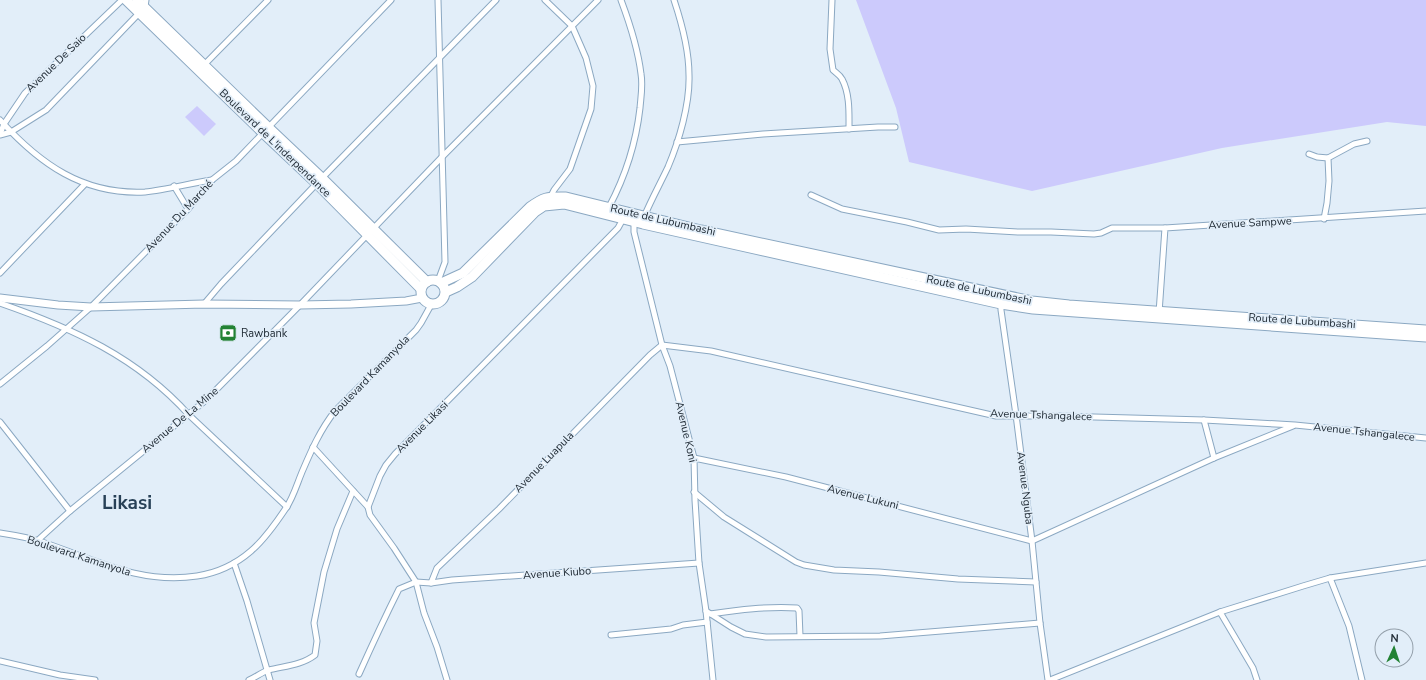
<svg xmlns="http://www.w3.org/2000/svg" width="1426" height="680" font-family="'Nunito Sans',sans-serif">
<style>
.green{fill:#cccafc}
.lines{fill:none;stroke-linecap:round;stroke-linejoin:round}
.minor-casing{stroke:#8ba8c2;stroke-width:7}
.secondary-casing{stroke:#8ba8c2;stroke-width:9}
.trunk-casing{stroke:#8ba8c2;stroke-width:11}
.minor{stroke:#fff;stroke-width:5}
.secondary{stroke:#fff;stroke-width:7}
.trunk{stroke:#fff;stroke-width:9}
.labels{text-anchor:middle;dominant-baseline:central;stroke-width:3.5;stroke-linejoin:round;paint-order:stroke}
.street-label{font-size:11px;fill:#202b35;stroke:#e2eef9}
.poi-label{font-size:11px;fill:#202b35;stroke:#e2eef9;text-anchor:start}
.town-label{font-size:19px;font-weight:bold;fill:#284157;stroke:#e2eef9}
</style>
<rect width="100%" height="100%" fill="#e2eef9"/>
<g class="green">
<path d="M856,0H1426V126L1387,122L1222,148L1032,191L909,162L896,108Z"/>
<path d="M197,106L216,124L204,136L185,117Z"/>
</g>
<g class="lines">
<defs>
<g id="minor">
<path d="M545,0L572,26L586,58L593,86L591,109L570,169L554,190L550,198"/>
<path d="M832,0L830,49L833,70C836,73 840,75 842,79C850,94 849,113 849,129"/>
<path d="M203,66L268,0"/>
<path d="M0,120C40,164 83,195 145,192C166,190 191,183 212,180"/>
<path d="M0,134L4,124L25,93L122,0"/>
<path d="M0,135L11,132L46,110L145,7L146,0"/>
<path d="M677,142L763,134L878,127H895"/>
<path d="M1309,154L1317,157L1328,158"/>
<path d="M174,186L188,209"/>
<path d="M811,195L842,209L907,222L939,230L966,229L1018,232H1051L1094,234L1101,233L1112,228H1165"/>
<path d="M609,207C626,175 636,143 640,108C641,96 643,85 641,74C638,49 630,24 621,0"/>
<path d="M644,217C651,200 660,184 668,167C679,141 690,104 689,75C689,49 682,24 674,0"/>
<path d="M1324,219L1327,203L1329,181L1328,158L1354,144L1367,141"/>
<path d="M634,220V232L662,345L670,366L694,458L695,500L699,563L706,611L713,680"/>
<path d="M0,273L85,184"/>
<path d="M438,281L445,262L438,0"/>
<path d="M1001,295V310L1016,415L1032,541L1040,623L1048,680"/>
<path d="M0,303C72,328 137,357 189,415L287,507"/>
<path d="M204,304L221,284L322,178L496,0"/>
<path d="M1159,313L1165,228L1426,211"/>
<path d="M0,384L47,346L91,307L188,209L212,180L236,161L391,0"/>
<path d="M1204,420L1214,458"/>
<path d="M0,422L70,511"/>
<path d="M313,447L368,507"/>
<path d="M694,458L786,477L1032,541L1214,458L1293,426"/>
<path d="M694,492L724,517L796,562L804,565L834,570L879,572L958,579L1036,582"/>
<path d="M0,533C13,535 26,537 39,541C92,558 139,585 197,576C217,573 236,564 251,551C265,539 276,523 286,508C293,498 297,484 302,472C311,451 320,430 335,411L416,330L421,323L431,305"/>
<path d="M37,541L70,511L206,400L300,305L441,158L598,0"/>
<path d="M234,563L247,601L270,680"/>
<path d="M1330,578L1349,626L1362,680"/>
<path d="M431,583L437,568L499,509L650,355L662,345L711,351L996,416H1058L1204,420L1295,425L1426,438"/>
<path d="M706,611L731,627L745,634L766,637L880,636L1040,623"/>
<path d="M1220,612L1253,668L1257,680"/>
<path d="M710,614C738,610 768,606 797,608L799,611L800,636"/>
<path d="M611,635L671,629L683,625L707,622"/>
<path d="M0,661L60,675L95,680"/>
<path d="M359,674C372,645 385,617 399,589L416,582L431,583L452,580L699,563"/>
<path d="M249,680C256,677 262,672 269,670C285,666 302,665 315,655L317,641L314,623L324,572L337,529L353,491"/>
<path d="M447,680L437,647L424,613L416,582L394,548L370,515L368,507L380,476L386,465L395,454L618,228L623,219"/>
<path d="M1050,680L1220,612L1303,586L1330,578L1426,563"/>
</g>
<path id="secondary" d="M0,298L58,305L91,307L204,304L300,305L351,304L406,301L422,298"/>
<g id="trunk">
<path d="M126,0L263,133L317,184L421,289"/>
<path d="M137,0L268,127L322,178L427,282"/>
<circle cx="433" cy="292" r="12"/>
<path d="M441,283L463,273L530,207C545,196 548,197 566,197L701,230L1032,301L1069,305L1426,330"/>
<path d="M446,292L457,287L472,277L535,212L544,206L564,204L643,224L1001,304L1033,309L1426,337"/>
</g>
</defs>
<use href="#minor" class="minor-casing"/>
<use href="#secondary" class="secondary-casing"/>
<use href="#trunk" class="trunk-casing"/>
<use href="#minor" class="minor"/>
<use href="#secondary" class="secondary"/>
<use href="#trunk" class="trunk"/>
</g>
<defs>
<symbol id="bank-square" viewBox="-11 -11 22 22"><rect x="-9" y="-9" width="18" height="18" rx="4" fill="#238234" stroke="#e2eef9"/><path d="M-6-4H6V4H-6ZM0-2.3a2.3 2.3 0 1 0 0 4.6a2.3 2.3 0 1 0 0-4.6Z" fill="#fff"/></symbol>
</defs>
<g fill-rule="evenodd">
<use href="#bank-square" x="218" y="323" width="20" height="20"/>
</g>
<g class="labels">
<g class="street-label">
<text transform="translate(56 63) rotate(-44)">Avenue De Saio</text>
<text transform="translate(275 143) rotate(44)">Boulevard de L'inderpendance</text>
<text transform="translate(179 216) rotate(-47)">Avenue Du Marché</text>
<text transform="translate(663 220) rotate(13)">Route de Lubumbashi</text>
<text transform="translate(1250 223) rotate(-3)">Avenue Sampwe</text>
<text transform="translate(979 290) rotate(12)">Route de Lubumbashi</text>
<text transform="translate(1302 321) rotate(4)">Route de Lubumbashi</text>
<text transform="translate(370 376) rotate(-46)">Boulevard Kamanyola</text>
<text transform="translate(1041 415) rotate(2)">Avenue Tshangalece</text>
<text transform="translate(180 420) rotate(-40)">Avenue De La Mine</text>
<text transform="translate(422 427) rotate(-45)">Avenue Likasi</text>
<text transform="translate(686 432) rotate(77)">Avenue Koni</text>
<text transform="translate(1364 432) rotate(6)">Avenue Tshangalece</text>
<text transform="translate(544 462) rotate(-46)">Avenue Luapula</text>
<text transform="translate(1025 488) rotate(83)">Avenue Nguba</text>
<text transform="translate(863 497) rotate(14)">Avenue Lukuni</text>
<text transform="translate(79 556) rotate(18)">Boulevard Kamanyola</text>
<text transform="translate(557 573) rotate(-4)">Avenue Kiubo</text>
</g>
<g class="poi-label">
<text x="241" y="333">Rawbank</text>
</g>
<g class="town-label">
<text x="127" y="503">Likasi</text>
</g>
</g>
<g transform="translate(1394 648) rotate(3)"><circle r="19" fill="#e2eef9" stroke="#94a0ab"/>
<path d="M0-3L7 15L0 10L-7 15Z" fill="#238234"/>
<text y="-6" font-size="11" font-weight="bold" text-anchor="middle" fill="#202b35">N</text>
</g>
</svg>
